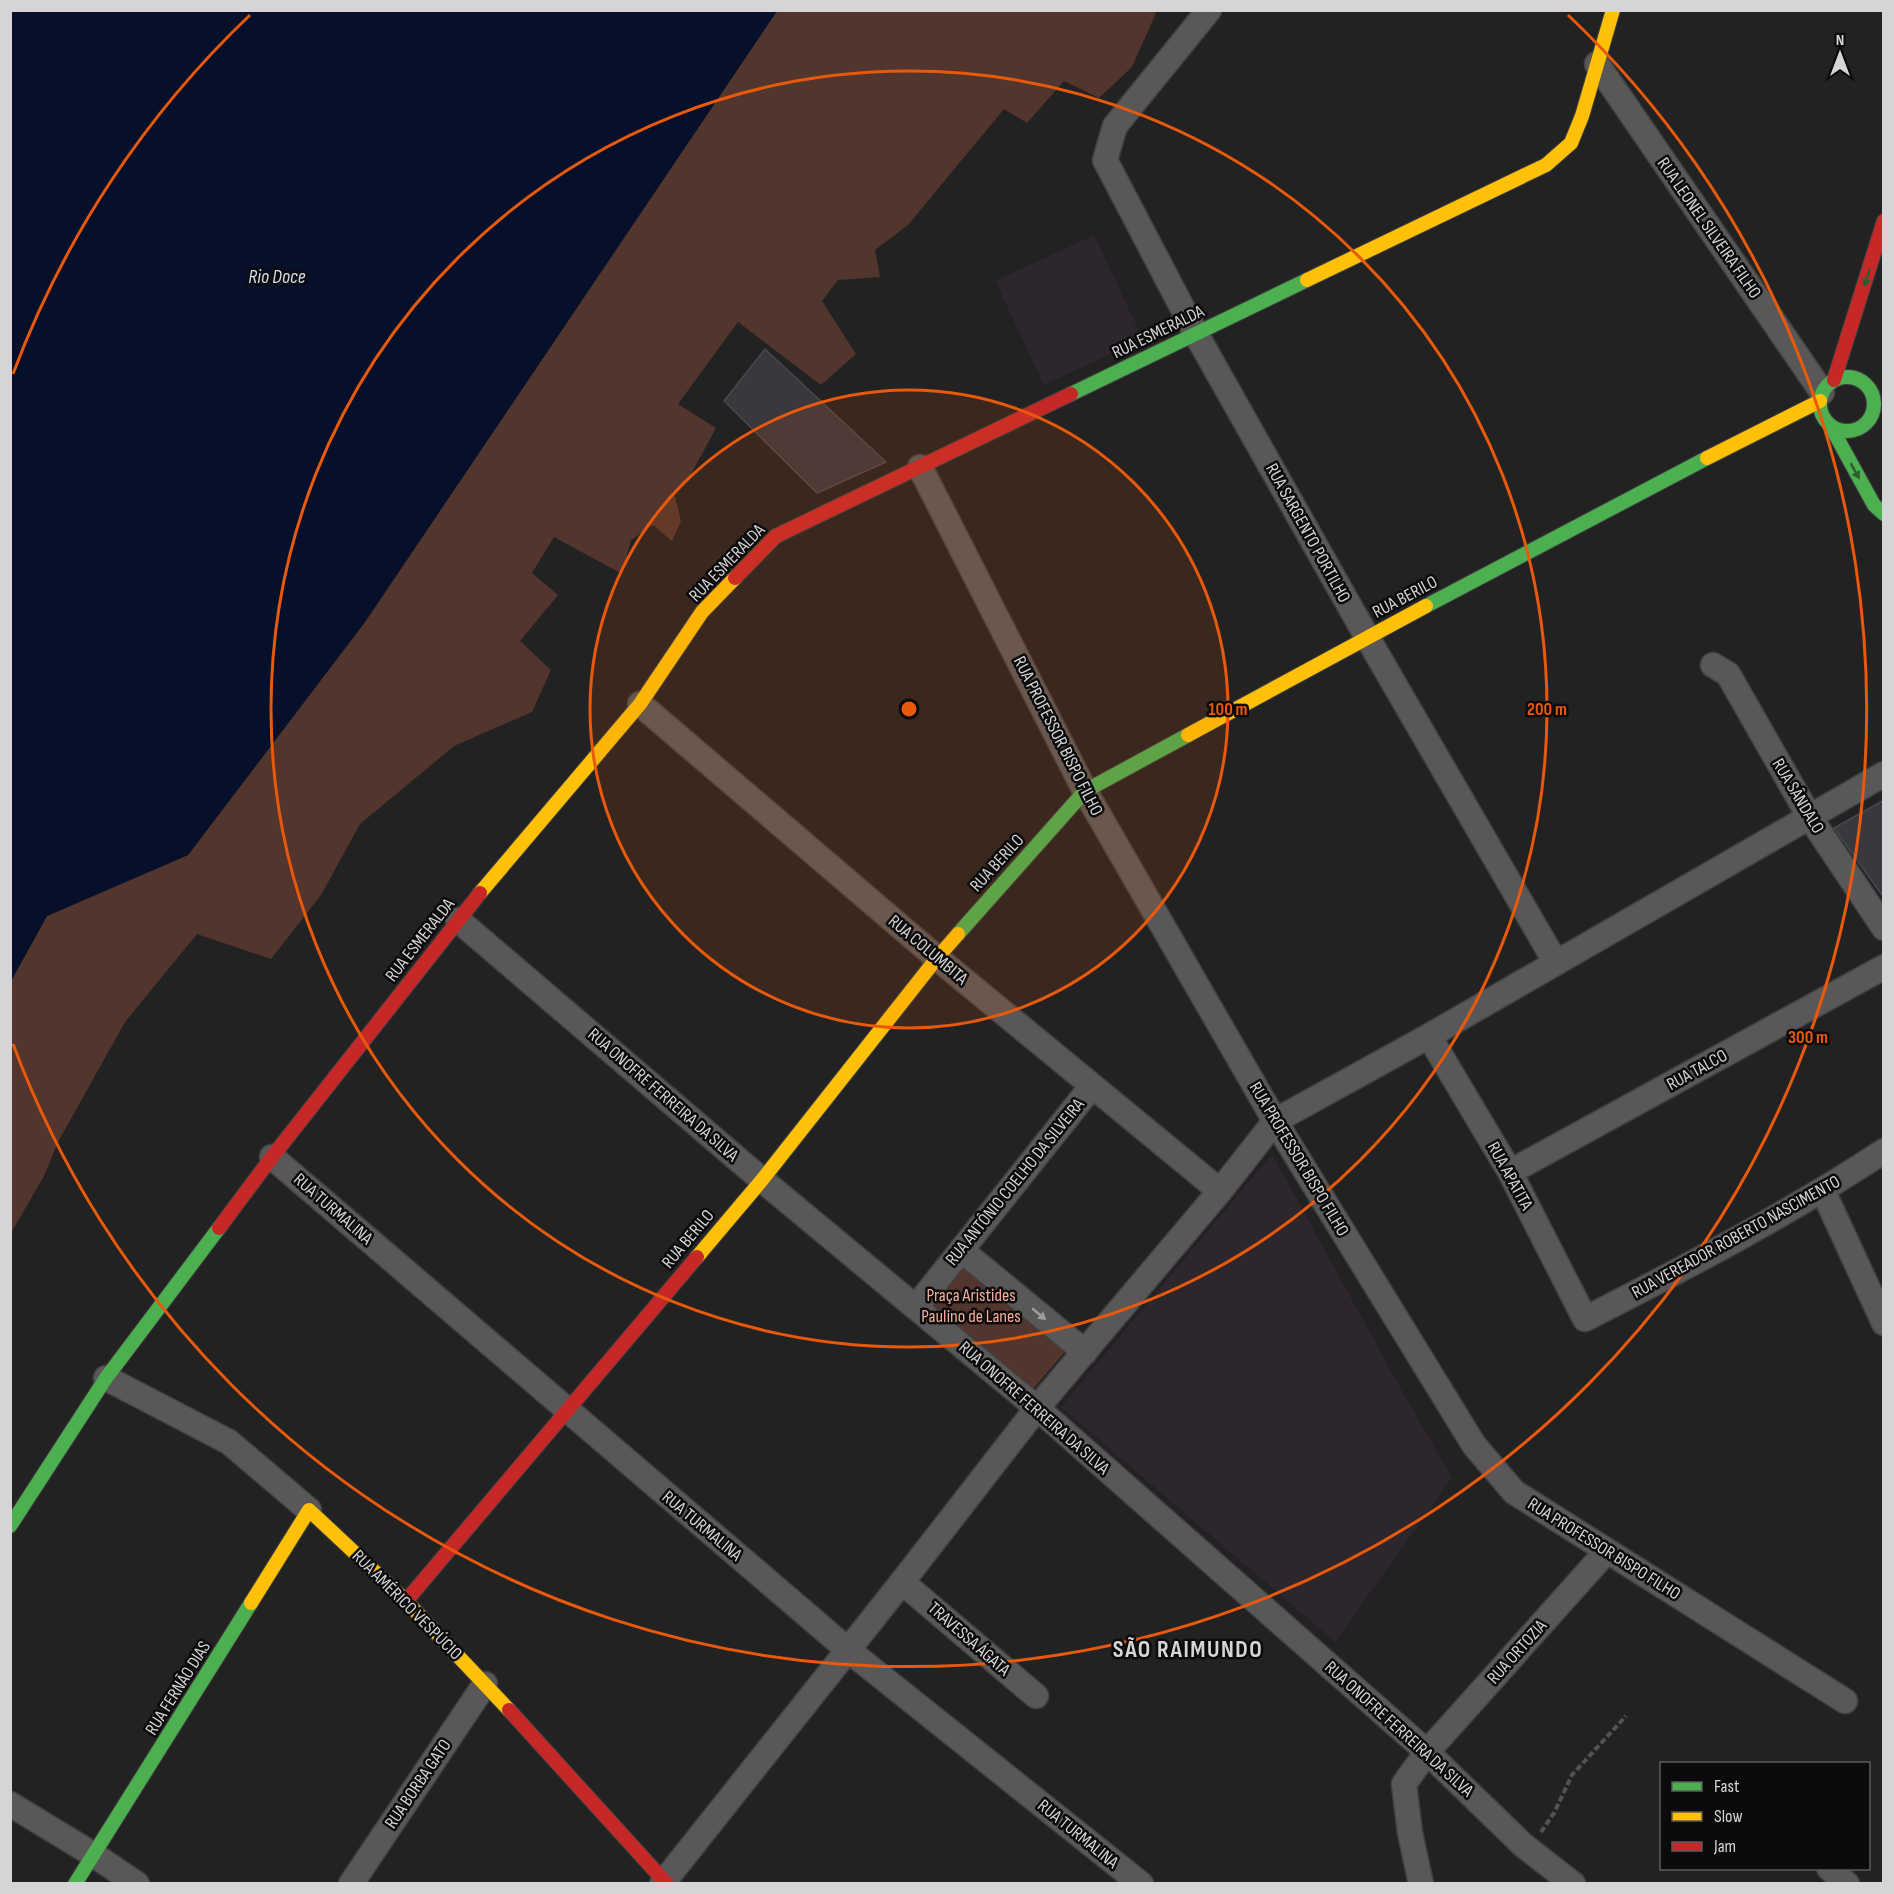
<svg xmlns="http://www.w3.org/2000/svg" width="1894" height="1894" font-family="'Sofia Sans Condensed',sans-serif">
<style>
.built{fill:#2d262d}
.green{fill:#52352d}
.water{fill:#07102a}
.building{fill:#3a373e;stroke:#494849;stroke-width:1.5}
.lines{fill:none;stroke-linecap:round;stroke-linejoin:round}
.street-casing{stroke:#404040;stroke-width:27}
.fast-casing{stroke:#404040;stroke-width:16}
.slow-casing{stroke:#404040;stroke-width:16}
.jam-casing{stroke:#404040;stroke-width:16}
.path{stroke:#545253;stroke-width:4;stroke-dasharray:6 3;stroke-linecap:butt}
.street{stroke:#595758;stroke-width:24}
.fast{stroke:#4caf50;stroke-width:14}
.slow{stroke:#ffc107;stroke-width:14}
.jam{stroke:#c62828;stroke-width:14}
.oneway{fill:#2c5d2e}
.oneway2{fill:#9e9c9d}
.ring{fill:none;stroke:#e8590c;stroke-width:3}
.labels{text-anchor:middle;dominant-baseline:central;stroke-width:5;stroke-linejoin:round;paint-order:stroke}
.street-label{font-size:18px;fill:#d6d4d6;stroke:#0c0b0c}
.park-label{font-size:18px;fill:#f5ad98;stroke:#0c0b0c}
.water-label{font-size:20px;font-style:italic;fill:#d0ddf5;stroke:#0c0b0c}
.district-label{font-size:24px;font-weight:bold;letter-spacing:1.5px;fill:#d6d4d6;stroke:#0c0b0c}
.centre{fill:#e8590c;stroke:#0c0b0c;stroke-width:3}
.ring-label{font-size:18px;text-anchor:middle;font-weight:bold;fill:#e8590c;stroke:#0c0b0c;stroke-width:5;stroke-linejoin:round;paint-order:stroke}
</style>
<rect width="100%" height="100%" fill="#232223"/>
<g class="built">
<path d="M1094,235L1143,339L1044,385L995,281Z"/>
<path d="M1272,1154L1402,1391L1452,1478L1335,1642L1061,1407Z"/>
</g>
<g class="green">
<path d="M1151,10L1156,13L1132,67L1099,98L1064,81L1027,123L1004,109L908,225L875,250L880,277L838,280L822,301L856,354L821,385L738,322L678,404L716,428L689,478L674,493L681,521L672,541L653,525L631,540L622,574L554,537L532,573L558,595L520,641L551,670L532,712L454,746L360,824L321,895L271,959L197,934L125,1022L58,1142L44,1176L11,1233V981L47,916L188,855L365,622L777,11Z"/>
<path d="M962,1255L1069,1347L1028,1395L920,1306Z"/>
</g>
<path class="water" d="M11,10L777,11L365,622L188,855L47,916L11,981Z"/>
<g class="building">
<path d="M765,349L886,462L817,493L724,401Z"/>
<path d="M1884,800V898L1834,828Z"/>
</g>
<g class="lines">
<defs>
<g id="street">
<path d="M1209,10L1115,126L1105,160L1196,334L1367,637L1556,963"/>
<path d="M1597,64L1822,392"/>
<path d="M920,467L1085,791L1275,1121L1474,1445L1514,1492L1845,1701"/>
<path d="M1713,665L1728,674L1809,816L1884,928"/>
<path d="M640,704L937,958L1220,1191"/>
<path d="M458,920L762,1180L1037,1408L1427,1752L1523,1845L1573,1884"/>
<path d="M1429,1036L1510,1172L1585,1319C1687,1267 1788,1214 1884,1151"/>
<path d="M272,1157L848,1650L1141,1884"/>
<path d="M1510,1172L1884,967"/>
<path d="M1823,1191L1884,1323"/>
<path d="M961,1250L1085,1352"/>
<path d="M916,1307L1092,1086"/>
<path d="M106,1378L229,1442L309,1510"/>
<path d="M902,1582L1036,1696"/>
<path d="M10,1804L94,1855L137,1884"/>
<path d="M1829,1868L1847,1884"/>
<path d="M351,1884L485,1684"/>
<path d="M662,1884L902,1582L1037,1408L1220,1191L1275,1121L1429,1036L1884,774"/>
<path d="M1421,1884L1410,1833L1404,1784L1427,1752L1606,1552"/>
</g>
<g id="fast">
<circle cx="1847" cy="404" r="27"/>
<path d="M1071,394L1307,280"/>
<path d="M1830,425L1874,505L1884,514"/>
<path d="M1426,606L1707,458"/>
<path d="M958,934L1085,791L1188,735"/>
<path d="M10,1526L106,1378L219,1228"/>
<path d="M75,1884L251,1603"/>
</g>
<g id="slow">
<path d="M1307,280L1546,165L1571,143L1582,116L1613,10"/>
<path d="M1707,458L1820,401"/>
<path d="M1188,735L1426,606"/>
<path d="M480,893L640,704L702,612L735,578"/>
<path d="M697,1257L762,1180L937,958L958,934"/>
<path d="M251,1603L309,1510L406,1601L509,1710"/>
</g>
<g id="jam">
<path d="M1834,380L1884,221"/>
<path d="M735,578L776,536L1071,394"/>
<path d="M219,1228L272,1157L480,893"/>
<path d="M406,1601L697,1257"/>
<path d="M509,1710L667,1884"/>
</g>
</defs>
<use href="#street" class="street-casing"/>
<use href="#fast" class="fast-casing"/>
<use href="#slow" class="slow-casing"/>
<use href="#jam" class="jam-casing"/>
<g class="path">
<path d="M1698,1763L1699,1764"/>
<path d="M1541,1832L1554,1813L1572,1775L1626,1716"/>
</g>
<use href="#street" class="street"/>
<use href="#fast" class="fast"/>
<use href="#slow" class="slow"/>
<use href="#jam" class="jam"/>
</g>
<defs><path id="oneway-solid" d="M-6-.8H1V-3.2L6.5 0L1 3.2V.8H-6Z" transform="scale(1.5)"/></defs>
<g class="oneway">
<use href="#oneway-solid" transform="translate(1867 278) rotate(107)"/>
<use href="#oneway-solid" transform="translate(1855 471) rotate(61)"/>
</g>
<use class="oneway2" href="#oneway-solid" transform="translate(1039 1314) rotate(40)"/>
<circle cx="909" cy="709" r="319" fill="#e8590c" fill-opacity=".12"/>
<g class="ring">
<circle cx="909" cy="709" r="319"/>
<circle cx="909" cy="709" r="638"/>
<path d="M13 374A957 957 0 0 1 250 15M1568 15A957 957 0 1 1 13 1044"/>
</g>
<g class="labels">
<g class="street-label">
<text transform="translate(1709 228) rotate(55)">RUA LEONEL SILVEIRA FILHO</text>
<text transform="translate(1158 332) rotate(-26)">RUA ESMERALDA</text>
<text transform="translate(1308 533) rotate(61)">RUA SARGENTO PORTILHO</text>
<text transform="translate(727 563) rotate(-46)">RUA ESMERALDA</text>
<text transform="translate(1405 597) rotate(-28)">RUA BERILO</text>
<text transform="translate(1058 736) rotate(63)">RUA PROFESSOR BISPO FILHO</text>
<text transform="translate(1798 796) rotate(59)">RUA SÂNDALO</text>
<text transform="translate(997 863) rotate(-48)">RUA BERILO</text>
<text transform="translate(420 940) rotate(-52)">RUA ESMERALDA</text>
<text transform="translate(928 950) rotate(40)">RUA COLUMBITA</text>
<text transform="translate(1697 1070) rotate(-29)">RUA TALCO</text>
<text transform="translate(663 1095) rotate(41)">RUA ONOFRE FERREIRA DA SILVA</text>
<text transform="translate(1299 1159) rotate(59)">RUA PROFESSOR BISPO FILHO</text>
<text transform="translate(1510 1176) rotate(61)">RUA APATITA</text>
<text transform="translate(1015 1182) rotate(-51)">RUA ANTÔNIO COELHO DA SILVEIRA</text>
<text transform="translate(333 1209) rotate(41)">RUA TURMALINA</text>
<text transform="translate(1736 1237) rotate(-29)">RUA VEREADOR ROBERTO NASCIMENTO</text>
<text transform="translate(688 1239) rotate(-50)">RUA BERILO</text>
<text transform="translate(1034 1408) rotate(41)">RUA ONOFRE FERREIRA DA SILVA</text>
<text transform="translate(702 1526) rotate(40)">RUA TURMALINA</text>
<text transform="translate(1604 1549) rotate(32)">RUA PROFESSOR BISPO FILHO</text>
<text transform="translate(407 1605) rotate(45)">RUA AMÉRICO VESPÚCIO</text>
<text transform="translate(969 1639) rotate(41)">TRAVESSA ÁGATA</text>
<text transform="translate(1517 1652) rotate(-48)">RUA ORTOZIA</text>
<text transform="translate(178 1688) rotate(-58)">RUA FERNÃO DIAS</text>
<text transform="translate(1399 1729) rotate(42)">RUA ONOFRE FERREIRA DA SILVA</text>
<text transform="translate(418 1784) rotate(-56)">RUA BORBA GATO</text>
<text transform="translate(1078 1834) rotate(39)">RUA TURMALINA</text>
</g>
<g class="park-label">
<text x="971" y="1295">Praça Aristides<tspan x="971" dy="21">Paulino de Lanes</tspan></text>
</g>
<g class="water-label">
<text x="277" y="277">Rio Doce</text>
</g>
<g class="district-label">
<text x="1188" y="1649">SÃO RAIMUNDO</text>
</g>
</g>
<circle cx="909" cy="709" r="9" class="centre"/>
<g class="ring-label">
<text x="1228" y="715">100 m</text>
<text x="1547" y="715">200 m</text>
<text x="1808" y="1043">300 m</text>
</g>
<rect width="1894" height="1894" fill="none" stroke="#d6d4d6" stroke-width="24"/>
<rect x="1660" y="1762" width="210" height="108" fill="#0c0b0c" stroke="#5d5b5d" stroke-width="1.5"/>
<rect x="1672" y="1782" width="30" height="9" fill="#4caf50" stroke="#5d5b5d" stroke-width="1.5"/>
<text x="1714" y="1792" font-size="18" fill="#d6d4d6">Fast</text>
<rect x="1672" y="1812" width="30" height="9" fill="#ffc107" stroke="#5d5b5d" stroke-width="1.5"/>
<text x="1714" y="1822" font-size="18" fill="#d6d4d6">Slow</text>
<rect x="1672" y="1842" width="30" height="9" fill="#c62828" stroke="#5d5b5d" stroke-width="1.5"/>
<text x="1714" y="1852" font-size="18" fill="#d6d4d6">Jam</text>
<g transform="translate(1840 54)" stroke="#0c0b0c" stroke-width="4.5" paint-order="stroke">
<path d="M0-4.5L10 22L0 15L-10 22Z" fill="#d6d4d6"/>
<text y="-9" font-size="16" font-weight="bold" text-anchor="middle" fill="#d6d4d6">N</text>
</g>
</svg>
